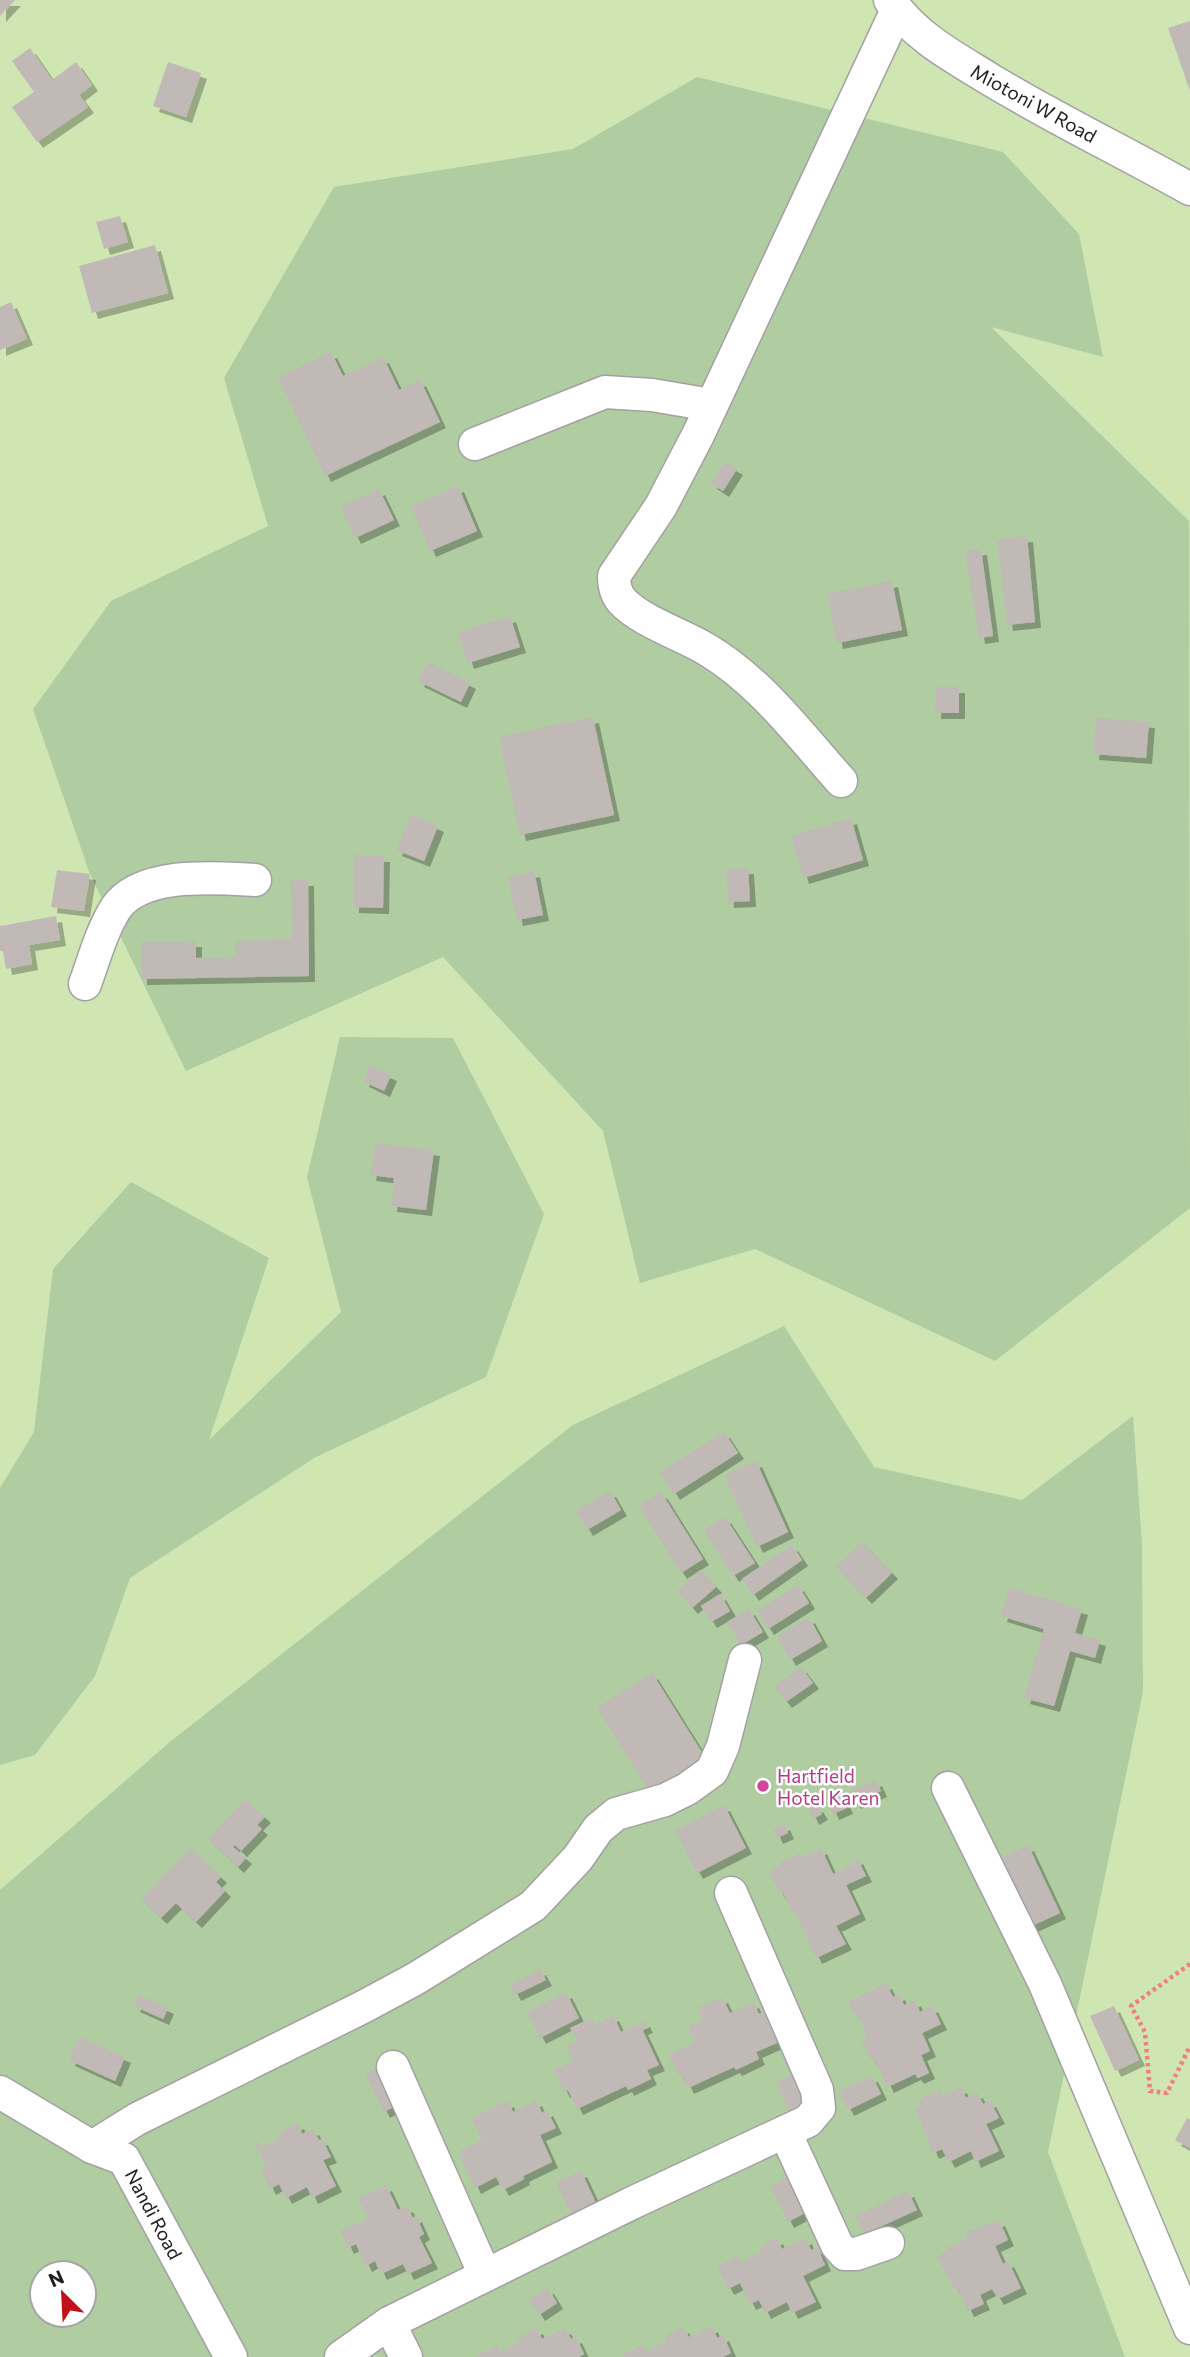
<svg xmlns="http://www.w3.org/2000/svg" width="1190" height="2357" font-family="Commissioner,sans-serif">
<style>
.grass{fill:#cfe6b3;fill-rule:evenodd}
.forest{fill:#b0cca1;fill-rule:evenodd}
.building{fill:#c1b9b5;filter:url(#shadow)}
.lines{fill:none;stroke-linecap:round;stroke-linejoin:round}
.minor-casing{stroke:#a2a2a2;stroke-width:35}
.path{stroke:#ef807b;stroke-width:4.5;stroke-dasharray:3.5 3.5;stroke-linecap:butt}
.minor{stroke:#fff;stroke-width:32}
.hotel-dot{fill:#d1479c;stroke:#fff;stroke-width:2.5}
.labels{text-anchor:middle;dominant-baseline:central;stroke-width:5;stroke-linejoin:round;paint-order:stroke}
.street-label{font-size:19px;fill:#212121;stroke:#fff}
.hotel-label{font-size:19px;fill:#b23c85;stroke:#fff;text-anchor:start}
</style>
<defs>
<filter id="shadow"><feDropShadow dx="6" dy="6" stdDeviation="0" flood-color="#0004"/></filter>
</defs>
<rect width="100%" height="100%" fill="#f0ede8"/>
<path class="grass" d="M0,0H1190V2357H0ZM42,2273H84V2315H42Z"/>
<g class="forest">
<path d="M697,77L1003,152L1079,234L1103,357L991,327L1189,521L1190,1208L995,1361L755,1249L640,1283L603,1131L443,957L186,1071L90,874L33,709L111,601L268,526L224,378L334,187L573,149Z"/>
<path d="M340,1037L453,1038L544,1214L486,1377L314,1458L130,1578L95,1676L35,1755L0,1765V1488L34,1432L53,1269L131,1182L269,1258L209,1440L341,1312L307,1177Z"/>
<path d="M784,1326L874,1467L1022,1500L1133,1416L1142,1545L1143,1692L1048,2152L1125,2357H0V1890L171,1741L573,1425ZM42,2273H84V2315H42Z"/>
</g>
<g class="building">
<path d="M0,0H15L0,16Z"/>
<path d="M1190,21V91L1168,28Z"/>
<path d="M30,48L52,80L76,62L92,85L79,95L88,107L37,142L12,107L34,92L12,61Z"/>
<path d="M168,62L201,73L186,117L153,106Z"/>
<path d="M120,216L128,242L104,249L96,222Z"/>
<path d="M155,245L168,293L92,313L79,266Z"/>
<path d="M11,302L27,339L0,350V307Z"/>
<path d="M331,352L343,376L383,357L399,390L420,380L440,422L325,476L278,377Z"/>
<path d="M725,462L737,469L723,491L711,483Z"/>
<path d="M458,486L477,531L430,551L411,506Z"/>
<path d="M379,489L394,520L355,538L340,507Z"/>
<path d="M1027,536L1035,622L1007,625L997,539Z"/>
<path d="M981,549L993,636L979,638L965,551Z"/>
<path d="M892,581L902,630L837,643L827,594Z"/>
<path d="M510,616L520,647L468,663L458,632Z"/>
<path d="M428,662L470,683L461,702L418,681Z"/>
<path d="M936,687H959V713H935Z"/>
<path d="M593,717L614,815L520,835L499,737Z"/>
<path d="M1096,718L1149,722L1146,758L1093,754Z"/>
<path d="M411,814L438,826L424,861L396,850Z"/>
<path d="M851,818L863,860L803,878L791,836Z"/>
<path d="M353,855L384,856L383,908L353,907Z"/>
<path d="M748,868L750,901L728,902L726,869Z"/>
<path d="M57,870L90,874L84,911L51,907Z"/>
<path d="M534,871L543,915L517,920L508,877Z"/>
<path d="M291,880H308L309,976L141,979V942L196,941V958L235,957V941L292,939Z"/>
<path d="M56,916L60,940L29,945L32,964L6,969L3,951H0V926Z"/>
<path d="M370,1066L391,1075L384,1091L363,1081Z"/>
<path d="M375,1143L434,1150L426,1210L391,1206L394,1178L370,1175Z"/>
<path d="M724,1432L738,1453L674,1494L660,1472Z"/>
<path d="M756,1461L788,1532L757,1547L724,1475Z"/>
<path d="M610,1491L621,1510L587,1530L576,1511Z"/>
<path d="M661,1492L703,1559L681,1573L639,1506Z"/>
<path d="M725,1517L755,1563L733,1576L704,1530Z"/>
<path d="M862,1542L892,1573L866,1598L836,1567Z"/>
<path d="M792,1545L802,1560L753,1595L742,1579Z"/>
<path d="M700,1570L716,1587L692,1608L677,1591Z"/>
<path d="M798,1585L809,1603L768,1629L757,1611Z"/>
<path d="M1009,1588L1082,1609L1075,1633L1100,1640L1095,1658L1070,1651L1054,1706L1024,1698L1044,1629L1001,1616Z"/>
<path d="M720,1594L730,1611L711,1622L701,1606Z"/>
<path d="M749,1609L763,1632L741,1645L727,1622Z"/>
<path d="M809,1617L822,1641L790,1660L777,1636Z"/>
<path d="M801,1667L813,1683L786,1702L774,1687Z"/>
<path d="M652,1673L706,1759L651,1794L597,1708Z"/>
<path d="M876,1780L881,1791L855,1803L850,1791Z"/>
<path d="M842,1796L847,1808L833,1814L828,1802Z"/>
<path d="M245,1799L265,1817L257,1825L262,1829L241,1851L235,1845L233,1847L246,1858L238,1867L208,1839Z"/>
<path d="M724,1805L746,1848L697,1873L675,1831Z"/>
<path d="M817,1806L822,1814L813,1819L809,1810Z"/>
<path d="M784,1824L788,1833L777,1838L773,1829Z"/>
<path d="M1028,1845L1060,1913L1025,1929L994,1861Z"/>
<path d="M191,1848L221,1877L216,1882L225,1891L196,1922L176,1903L161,1918L141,1899Z"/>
<path d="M821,1848L833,1874L856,1863L855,1859L857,1858L866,1876L846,1885L860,1914L836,1926L846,1944L816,1958L795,1913L793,1914L783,1892L780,1894L769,1871L781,1866L779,1863L800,1853L802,1857Z"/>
<path d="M540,1969L546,1980L515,1995L510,1985Z"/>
<path d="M886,1983L893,1997L899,1994L904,2005L915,2000L920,2012L932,2006L941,2024L922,2033L930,2051L921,2055L929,2073L918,2078L915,2074L888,2087L874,2059L871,2060L861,2039L867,2036L857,2013L854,2014L848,2002Z"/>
<path d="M566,1992L579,2018L540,2038L527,2012Z"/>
<path d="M139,1995L168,2008L163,2019L134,2006Z"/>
<path d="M722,1997L730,2013L753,2002L759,2014L764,2011L779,2042L756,2052L759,2059L736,2070L734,2067L688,2088L682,2075L679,2076L669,2055L695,2042L688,2026L703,2019L698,2008Z"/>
<path d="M1114,2006L1139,2060L1115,2071L1090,2016Z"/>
<path d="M613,2015L621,2032L644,2021L647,2027L642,2029L659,2065L647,2070L651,2079L628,2090L626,2086L577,2109L568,2090L564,2092L554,2070L573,2061L566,2046L577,2041L570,2028L592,2018L595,2025Z"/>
<path d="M79,2037L125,2057L115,2081L69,2060Z"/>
<path d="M382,2065L401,2103L384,2112L365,2074Z"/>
<path d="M793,2074L808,2107L791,2114L776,2083Z"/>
<path d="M872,2076L881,2094L848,2110L839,2091Z"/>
<path d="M961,2087L966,2098L977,2092L983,2104L990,2101L999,2118L986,2124L999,2151L975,2162L971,2151L949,2162L942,2149L933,2153L915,2108L921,2105L918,2100L940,2090L942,2096Z"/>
<path d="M536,2100L542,2113L547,2110L556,2128L540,2135L552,2162L523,2176L524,2179L503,2190L496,2177L475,2188L458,2152L482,2140L471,2118L508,2101L513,2112Z"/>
<path d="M1187,2118L1190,2120V2148L1175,2140Z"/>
<path d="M298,2123L302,2134L313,2129L319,2140L322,2139L331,2157L323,2160L336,2186L312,2198L307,2187L286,2198L279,2184L270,2189L260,2168L266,2165L255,2143L258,2141L261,2147L282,2137L279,2132Z"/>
<path d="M581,2171L596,2203L572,2215L556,2183Z"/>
<path d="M787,2177L805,2213L788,2222L770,2186Z"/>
<path d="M386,2185L398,2210L407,2206L413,2218L416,2216L424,2234L419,2237L432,2263L408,2274L403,2264L381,2274L375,2261L366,2266L356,2244L348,2248L340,2231L368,2218L358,2198Z"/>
<path d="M908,2191L917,2210L864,2234L855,2216Z"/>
<path d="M999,2220L1008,2240L995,2246L1003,2264L1008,2261L1021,2288L998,2299L992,2289L980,2295L984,2304L968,2311L958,2289L955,2290L937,2256L947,2251L946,2248L967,2239L964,2233Z"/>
<path d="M777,2238L782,2249L806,2238L811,2250L817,2247L825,2265L803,2276L816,2302L792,2313L787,2302L765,2313L759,2300L750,2304L740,2283L728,2289L717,2266L738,2256L740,2262L761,2253L759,2247Z"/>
<path d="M548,2288L557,2303L539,2315L529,2299Z"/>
<path d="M712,2326L717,2338L723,2335L731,2353L723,2357H624L623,2355L643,2344L646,2351L667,2341L665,2336L683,2327L689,2337Z"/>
<path d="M537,2328L542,2339L565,2328L571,2339L576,2337L584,2354L579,2357H474L496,2346L500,2352L521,2342L518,2337Z"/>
</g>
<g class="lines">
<defs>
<g id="minor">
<path d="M890,0C915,37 954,57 991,80C1056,119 1124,152 1190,189"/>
<path d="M475,444L605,392L652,395L711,405"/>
<path d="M841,781C799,734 760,681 706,649C681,634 642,622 622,601C615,593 614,585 614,576L661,506L698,435L897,10"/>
<path d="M85,984C94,959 102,930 116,908C142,871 216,878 255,880"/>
<path d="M948,1788L1045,1984L1190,2328"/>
<path d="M393,2067L485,2275"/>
<path d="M0,2092L92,2147L124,2159L231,2357"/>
<path d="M785,2132L837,2245L845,2254H856L888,2243"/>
<path d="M92,2147L137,2119L363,2007L415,1979L533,1906L578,1858L598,1829L616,1814L665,1800L687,1789L712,1771L723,1746L745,1660"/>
<path d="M389,2323L406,2357"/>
<path d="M341,2357L389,2323L632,2203L808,2121L819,2108L817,2090L731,1893"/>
</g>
</defs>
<use href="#minor" class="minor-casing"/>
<path class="path" d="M1190,1964L1131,2006L1145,2032L1150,2091L1167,2093L1190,2046"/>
<use href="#minor" class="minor"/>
</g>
<circle class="hotel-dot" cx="763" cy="1786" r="7"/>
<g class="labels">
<g class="street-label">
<text transform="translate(1034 103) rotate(29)">Miotoni W Road</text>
<text transform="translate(154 2214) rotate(62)">Nandi Road</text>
</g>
<g class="hotel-label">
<text x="777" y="1775">Hartfield<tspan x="777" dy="22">Hotel Karen</tspan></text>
</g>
</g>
<g transform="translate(63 2294) rotate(336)"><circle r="33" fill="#ffffff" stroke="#a6a6a6" stroke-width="2"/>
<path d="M0-5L12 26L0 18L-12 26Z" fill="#c2101a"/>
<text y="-10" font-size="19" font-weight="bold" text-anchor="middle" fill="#212121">N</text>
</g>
</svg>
